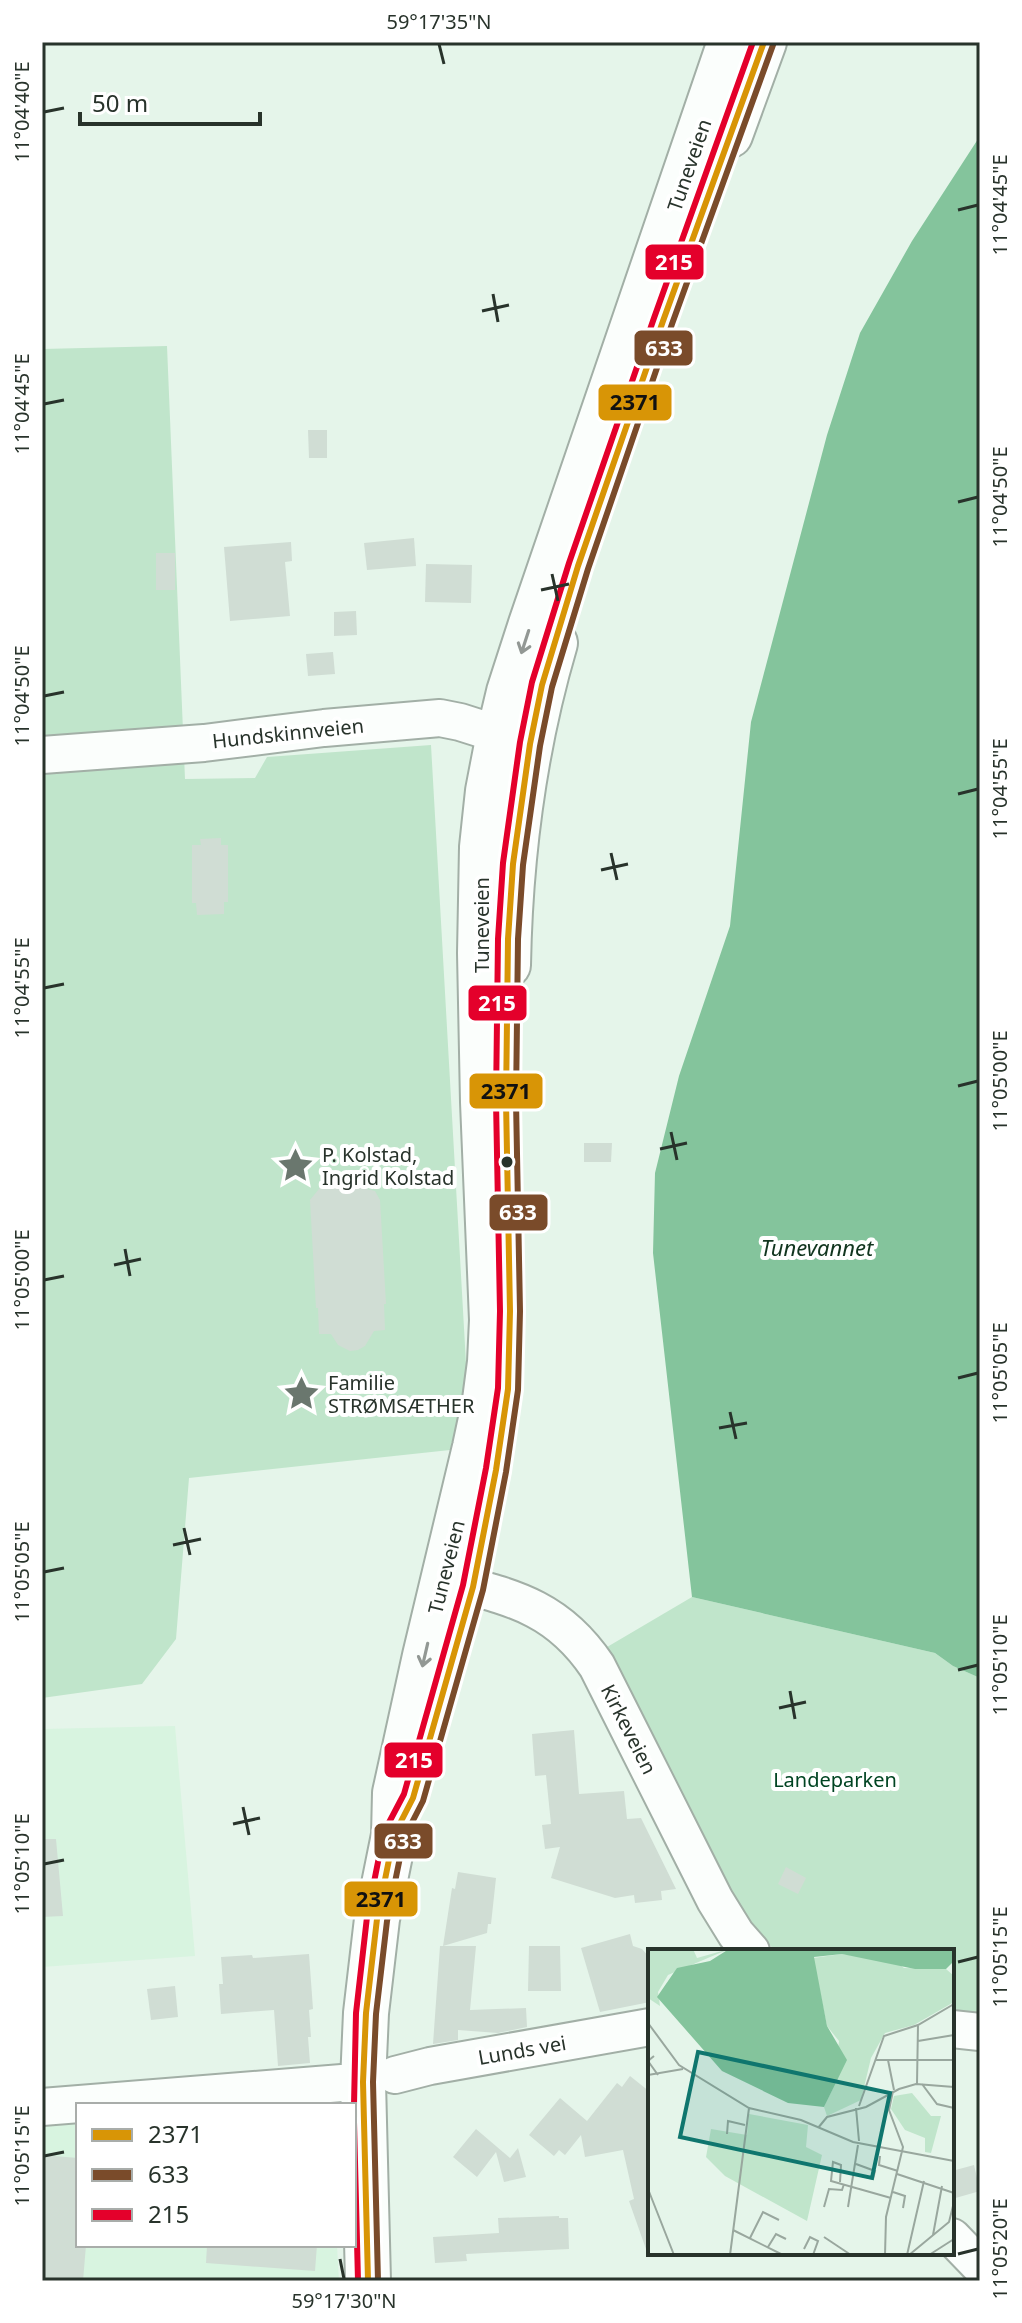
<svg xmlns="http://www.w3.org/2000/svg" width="1022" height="2323" font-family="'Noto Sans',sans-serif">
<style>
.built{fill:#d8f4e0}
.green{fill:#c0e5cb}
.water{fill:#84c49c}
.building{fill:#d0ddd4}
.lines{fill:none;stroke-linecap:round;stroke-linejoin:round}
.minor-casing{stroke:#a2afa6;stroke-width:40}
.major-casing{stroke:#a2afa6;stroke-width:48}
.minor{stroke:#fbfefc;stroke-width:36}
.major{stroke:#fbfefc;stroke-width:44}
.bus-1-casing{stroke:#fff;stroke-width:12}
.bus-2-casing{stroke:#fff;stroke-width:12}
.bus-3-casing{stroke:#fff;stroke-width:12}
.bus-1{stroke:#d89506;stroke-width:6}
.bus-2{stroke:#7a4b2a;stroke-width:6}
.bus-3{stroke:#e4002b;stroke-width:6}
.oneway{stroke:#929894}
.ticks{fill:none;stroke:#28332b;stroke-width:3}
.bus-dot{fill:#28332b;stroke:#fff;stroke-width:3}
.labels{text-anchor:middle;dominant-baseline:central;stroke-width:8;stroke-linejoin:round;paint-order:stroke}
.street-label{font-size:20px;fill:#28332b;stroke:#fff}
.poi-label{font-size:20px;fill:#28332b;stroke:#fff;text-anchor:start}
.park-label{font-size:20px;fill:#042;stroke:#fff}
.water-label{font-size:22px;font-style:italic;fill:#11351f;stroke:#fff}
.inset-road{fill:none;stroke:#99a79e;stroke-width:2}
.view{fill:#0f766e;fill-opacity:0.15;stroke:#0f766e;stroke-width:4}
.inset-edge{fill:none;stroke:#28332b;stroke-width:4}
.line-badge{stroke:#fff;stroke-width:3}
.badge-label{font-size:22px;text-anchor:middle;font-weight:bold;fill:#fff}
.pale-badge-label{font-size:22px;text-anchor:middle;font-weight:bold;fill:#111}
.neatline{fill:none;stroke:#28332b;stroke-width:3}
.ticks-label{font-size:20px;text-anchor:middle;fill:#28332b}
</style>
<rect width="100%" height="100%" fill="#e5f5ea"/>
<g class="built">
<path d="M175,1726L195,1956L42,1967V1729Z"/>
<path d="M78,2106V2245H337L339,2281H42V2107Z"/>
</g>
<g class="green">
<path d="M167,346L185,779L255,778L267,757L431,745L467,1381L450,1450L189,1478L176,1639L142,1684L42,1698V349Z"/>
<path d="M692,1597L935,1653L953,1666L980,1678V2016L952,2013V1951H775L742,1912L602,1650Z"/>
</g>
<path class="water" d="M980,136V1678L953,1666L935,1653L692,1597L653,1253L655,1173L679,1076L730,926L751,722L827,435L860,333L912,241Z"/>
<g class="building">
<path d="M308,430H327V458H309Z"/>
<path d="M414,538L416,566L367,570L364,543Z"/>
<path d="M291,542L292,561L285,562L290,616L230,621L224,547Z"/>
<rect x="156" y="553" width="19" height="37"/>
<path d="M426,564L472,565L471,603L425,602Z"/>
<path d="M356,611L357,635L334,636V612Z"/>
<path d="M333,652L335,674L308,676L306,654Z"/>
<path d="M221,838V845H228V902H224V914L197,915L196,903H192V845H201L200,839Z"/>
<path d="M584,1143H612L611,1162H584Z"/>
<path d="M359,1176V1187L375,1191L380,1200L386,1304H384L385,1330L374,1331L365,1346L358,1350L350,1351L338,1345L331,1334H319L318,1308H316L310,1200L327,1179Z"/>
<path d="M574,1730L579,1794L624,1791L627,1819L641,1818L676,1889L661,1891L662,1900L635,1903L634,1895L615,1898L551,1878L560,1847L545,1849L542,1825L551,1824L546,1775L535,1776L532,1734Z"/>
<path d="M42,1839H56L63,1916L42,1917Z"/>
<path d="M786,1867L806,1878L798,1894L778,1884Z"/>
<path d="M458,1872L496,1878L491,1924H488L487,1933L443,1946L452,1888L455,1889Z"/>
<path d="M630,1934L633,1946L642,1949L650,1958V2002L600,2012L581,1948Z"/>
<path d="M440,1946H476L470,2010L526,2008L527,2027L498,2033L458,2030V2040L433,2044Z"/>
<path d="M529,1946H560L561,1991H528Z"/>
<path d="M309,1954L313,2009L309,2010L311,2037H308L310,2063L278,2066L274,2010L221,2014L219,1984H223L221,1957L252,1955L253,1958Z"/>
<path d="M175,1986L178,2017L151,2020L147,1989Z"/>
<path d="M630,2076L650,2092V2251L647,2252L629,2201L634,2199L623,2150L585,2157L581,2135L565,2155L559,2150L554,2156L529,2135L560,2098L587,2121L617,2083L622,2087Z"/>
<path d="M476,2129L510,2158L518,2148L526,2177L504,2182L496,2152L477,2177L453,2157Z"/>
<path d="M42,2155L78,2158V2245H86L83,2281H42Z"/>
<path d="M974,2165L980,2191L952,2199V2171Z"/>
<path d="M559,2216V2218H568L569,2249L466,2254L467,2261L435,2263L433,2237L499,2233L498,2218Z"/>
<path d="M207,2245H317L315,2271L206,2263Z"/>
</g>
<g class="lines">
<defs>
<g id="minor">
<path d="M42,755L204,743L324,728L440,718L460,722L523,742"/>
<path d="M443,1579C509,1597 556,1605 597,1666L715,1900L736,1934L751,1951"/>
<path d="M952,2029L980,2032"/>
<path d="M395,2075L430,2066L650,2027"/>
<path d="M42,2107L342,2083"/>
<path d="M952,2237L980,2266"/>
</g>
<g id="major">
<path d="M730,135L764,42"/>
<path d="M508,965C510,856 524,748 555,643"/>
<path d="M368,2281L363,2082L366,2013L377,1919L394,1835L395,1793L425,1656L475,1447L485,1400L490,1362L492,1320L483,1102L480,953L482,847L488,791L499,734L509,692L531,624L730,42"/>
</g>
</defs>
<use href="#minor" class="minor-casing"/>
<use href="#major" class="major-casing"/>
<use href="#minor" class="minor"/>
<use href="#major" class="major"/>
<defs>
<path id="bus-1" d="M368,2281L363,2082L366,2013L377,1919L394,1835L413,1798L473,1587L496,1470L508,1389L510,1311L506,1101L508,939L513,864L530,744L542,685L578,566L663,321L764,42"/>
<path id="bus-2" d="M378,2281L373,2082L376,2014L387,1921L404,1838L423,1801L483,1590L506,1472L518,1390L520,1311L516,1101L518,939L523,865L540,746L552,687L588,569L672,324L773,45"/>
<g id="bus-3">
<path d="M354,2105L356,2013L367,1917L384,1832L404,1794L463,1585L486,1468L498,1388L500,1311L496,1101L498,939L503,863L520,742L532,682L569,563L654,318L753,42"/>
<path d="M354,2122L358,2281"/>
</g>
</defs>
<use href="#bus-1" class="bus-1-casing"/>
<use href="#bus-2" class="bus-2-casing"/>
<use href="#bus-3" class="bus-3-casing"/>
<use href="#bus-1" class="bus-1"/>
<use href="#bus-2" class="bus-2"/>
<use href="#bus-3" class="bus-3"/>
</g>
<defs><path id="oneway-shaft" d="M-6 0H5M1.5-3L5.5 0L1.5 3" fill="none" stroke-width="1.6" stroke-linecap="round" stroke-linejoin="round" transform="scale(2)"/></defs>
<g class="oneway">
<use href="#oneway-shaft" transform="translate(525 642) rotate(108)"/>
<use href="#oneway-shaft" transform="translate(425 1655) rotate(103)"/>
</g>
<path class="ticks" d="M439,44L444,64M44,112L64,108M958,210L978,205M493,294L498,322M482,311L509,305M44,404L64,400M958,502L978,497M552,574L558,601M541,590L569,584M44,696L64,692M958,794L978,789M611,853L617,880M601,870L628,864M44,988L64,984M958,1086L978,1081M671,1132L677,1160M660,1149L687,1143M125,1249L130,1276M114,1265L141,1259M44,1280L64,1276M958,1378L978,1373M730,1412L736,1439M719,1428L747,1423M184,1528L190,1555M173,1545L201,1539M44,1572L64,1568M958,1670L978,1665M790,1691L795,1719M779,1708L806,1702M243,1807L249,1835M233,1824L260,1818M44,1864L64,1860M958,1962L978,1957M44,2156L64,2152M958,2254L978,2249M340,2259L344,2279"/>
<defs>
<symbol id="sight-bare" viewBox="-9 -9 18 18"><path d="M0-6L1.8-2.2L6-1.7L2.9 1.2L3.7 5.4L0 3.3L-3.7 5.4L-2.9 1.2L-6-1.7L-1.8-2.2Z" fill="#6a776e" stroke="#fff" stroke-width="2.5" paint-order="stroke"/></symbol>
</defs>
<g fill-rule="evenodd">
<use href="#sight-bare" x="270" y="1140" width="51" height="51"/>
<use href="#sight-bare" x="276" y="1368" width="51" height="51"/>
</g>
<circle class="bus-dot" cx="507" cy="1162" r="7"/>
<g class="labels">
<g class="street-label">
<text transform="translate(689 165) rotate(-71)">Tuneveien</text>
<text transform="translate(288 733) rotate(-6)">Hundskinnveien</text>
<text transform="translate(481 925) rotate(-90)">Tuneveien</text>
<text transform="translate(446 1567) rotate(-76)">Tuneveien</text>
<text transform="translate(629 1729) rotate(63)">Kirkeveien</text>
<text transform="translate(522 2050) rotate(-10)">Lunds vei</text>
</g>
<g class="poi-label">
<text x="322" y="1154">P. Kolstad,<tspan x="322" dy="23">Ingrid Kolstad</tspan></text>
<text x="328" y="1382">Familie<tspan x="328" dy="23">STRØMSÆTHER</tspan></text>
</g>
<g class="park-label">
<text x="835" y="1779">Landeparken</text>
</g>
<g class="water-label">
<text x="817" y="1247">Tunevannet</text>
</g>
</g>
<g transform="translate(648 1949)">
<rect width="306" height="306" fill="#e5f5ea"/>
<path d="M0,0H45L49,9L81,0L20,26L10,43L12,57L0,49ZM194,5L247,12L256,19L298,20L306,27V53L266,76L237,84L223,109L213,151L179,167L176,158L185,139L191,92L179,77L165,9ZM264,144L283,167H293L283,204L277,203V189L257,181L243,160L246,147ZM101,165L160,176L158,198L174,206L159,272L77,227L58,208L63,180L99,186Z" fill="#c0e5cb"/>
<path d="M81,0H306V12L298,20H267L194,5L166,8L179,77L199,111L176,158L140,154L74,122L9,48L29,19L62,12Z" fill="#84c49c"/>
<path class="inset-road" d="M0,74L31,116L101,159L153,171L205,193L306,212M270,92L306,86M6,107L0,112L10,126M227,111H306M240,111L246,141M0,126L35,120M269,135L270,76M274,135L289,155L306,159M211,157L236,87L270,76L306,55M208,159L211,192M170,179L179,168L218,158L251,140L268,135L306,138M79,185L80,172L97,176M232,207L231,216L250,222M207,225L225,230L227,222L208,215M249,225L306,244M192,233L193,216L185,213L183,232L243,249M0,240L26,306M245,243L257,247L255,259M176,258L181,240L194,241L196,235M200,258L210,196M85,281L135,306M285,286L294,237M176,288L203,306M102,289L115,263L131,271M120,298L128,285L138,290M156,300L162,288L170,292L165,306M82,306L101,159M237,306L238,268L255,198L241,161L245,142M259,306L276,232M261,306L301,273L306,253M281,306L306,290"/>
<path class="view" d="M50,103L242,144L224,229L32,188Z"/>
<rect width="306" height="306" class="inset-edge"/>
</g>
<g class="line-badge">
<rect x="644" y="243" width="61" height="38" rx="8" fill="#e4002b"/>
<rect x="633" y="329" width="61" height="38" rx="8" fill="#7a4b2a"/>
<rect x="597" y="383" width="76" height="39" rx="8" fill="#d89506"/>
<rect x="467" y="984" width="61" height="38" rx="8" fill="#e4002b"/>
<rect x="468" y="1072" width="76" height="38" rx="8" fill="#d89506"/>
<rect x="488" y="1193" width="61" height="39" rx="8" fill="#7a4b2a"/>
<rect x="383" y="1741" width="61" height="38" rx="8" fill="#e4002b"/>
<rect x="373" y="1822" width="61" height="38" rx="8" fill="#7a4b2a"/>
<rect x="343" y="1880" width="76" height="38" rx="8" fill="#d89506"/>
</g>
<g class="badge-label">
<text x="674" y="270">215</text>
<text x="664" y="356">633</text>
<text x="497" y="1011">215</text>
<text x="518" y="1220">633</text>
<text x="414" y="1768">215</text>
<text x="403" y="1849">633</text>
</g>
<g class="pale-badge-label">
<text x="635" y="410">2371</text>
<text x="506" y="1099">2371</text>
<text x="381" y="1907">2371</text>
</g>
<rect width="1022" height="2323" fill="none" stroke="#ffffff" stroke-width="88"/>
<rect x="76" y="2103" width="280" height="144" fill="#ffffff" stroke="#a9adaa" stroke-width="2"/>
<rect x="92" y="2129" width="40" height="12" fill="#d89506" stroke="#a9adaa" stroke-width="2"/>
<text x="148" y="2143" font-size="24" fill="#28332b">2371</text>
<rect x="92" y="2169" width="40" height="12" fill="#7a4b2a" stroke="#a9adaa" stroke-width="2"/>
<text x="148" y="2183" font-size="24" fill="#28332b">633</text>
<rect x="92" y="2209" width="40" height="12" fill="#e4002b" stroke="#a9adaa" stroke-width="2"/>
<text x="148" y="2223" font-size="24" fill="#28332b">215</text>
<path d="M80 112v12h180v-12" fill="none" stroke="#28332b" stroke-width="4"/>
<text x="92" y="112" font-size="24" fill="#28332b" stroke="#ffffff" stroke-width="6" paint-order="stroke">50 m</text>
<rect x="44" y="44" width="934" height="2235" class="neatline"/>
<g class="ticks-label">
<text x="439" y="29">59°17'35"N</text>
<text transform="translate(22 112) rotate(-90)" y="7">11°04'40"E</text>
<text transform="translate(1000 205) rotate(-90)" y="7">11°04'45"E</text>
<text transform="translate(22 404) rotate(-90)" y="7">11°04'45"E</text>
<text transform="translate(1000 497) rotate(-90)" y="7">11°04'50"E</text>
<text transform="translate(22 696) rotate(-90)" y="7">11°04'50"E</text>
<text transform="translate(1000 789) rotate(-90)" y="7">11°04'55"E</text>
<text transform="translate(22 988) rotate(-90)" y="7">11°04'55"E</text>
<text transform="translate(1000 1081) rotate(-90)" y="7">11°05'00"E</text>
<text transform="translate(22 1280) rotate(-90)" y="7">11°05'00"E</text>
<text transform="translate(1000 1373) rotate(-90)" y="7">11°05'05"E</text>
<text transform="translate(22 1572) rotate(-90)" y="7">11°05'05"E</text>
<text transform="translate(1000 1665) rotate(-90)" y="7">11°05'10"E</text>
<text transform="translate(22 1864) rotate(-90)" y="7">11°05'10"E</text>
<text transform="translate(1000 1957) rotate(-90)" y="7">11°05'15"E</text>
<text transform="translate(22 2156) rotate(-90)" y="7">11°05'15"E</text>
<text transform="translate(1000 2249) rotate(-90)" y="7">11°05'20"E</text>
<text x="344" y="2308">59°17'30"N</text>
</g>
</svg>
